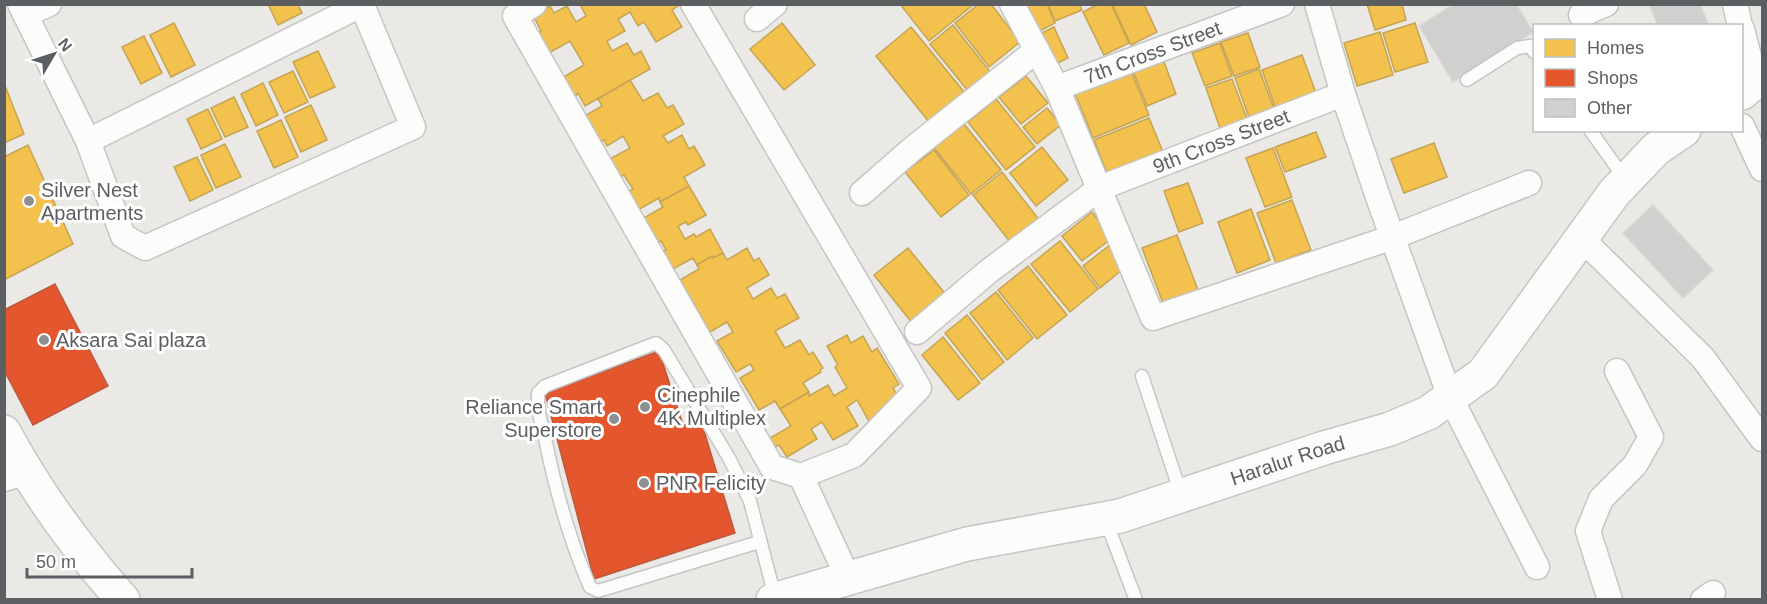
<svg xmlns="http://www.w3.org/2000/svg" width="1767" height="604" font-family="Helvetica,sans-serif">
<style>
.homes{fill:#f2c14e;stroke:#c5a454;stroke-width:1.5}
.shops{fill:#e4572e;stroke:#bb593e;stroke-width:1.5}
.building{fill:#d1d0ce;stroke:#d9d8d4;stroke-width:1.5}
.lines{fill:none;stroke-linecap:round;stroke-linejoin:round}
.lane-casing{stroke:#c5c5c5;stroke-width:15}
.street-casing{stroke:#c5c5c5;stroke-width:27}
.secondary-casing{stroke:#c5c6c6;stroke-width:36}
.lane{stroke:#fcfcfb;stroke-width:12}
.street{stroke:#fcfcfb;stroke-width:24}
.secondary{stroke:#fcfcfb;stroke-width:33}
.poi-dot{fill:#8d8f90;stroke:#fff;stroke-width:2}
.labels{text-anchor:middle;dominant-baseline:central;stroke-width:6;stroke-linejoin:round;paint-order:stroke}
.street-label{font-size:20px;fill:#5b5f62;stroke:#fff}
.poi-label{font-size:20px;fill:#5b5f62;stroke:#fff;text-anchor:start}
</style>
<rect width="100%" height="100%" fill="#eae9e5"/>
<g class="homes">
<path d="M268,4H298L302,13L278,25Z"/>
<path d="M580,4H677L678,6L672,10L682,27L656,42L644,22L638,26L630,12L618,19L625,31L607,41L612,51L627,43L634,55L641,51L650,69L585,106L578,93L574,98L562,78L584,65L570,41L549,53L538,33L541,31L533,15L550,6L554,13L567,6L576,22L586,16Z"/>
<path d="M900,4H974L929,41Z"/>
<path d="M979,4H991L1020,42L989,67L955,23Z"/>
<path d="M1020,4H1047L1055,23L1036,33Z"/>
<path d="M1048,4H1079L1082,10L1055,21Z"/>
<path d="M1098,4H1111L1129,43L1104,55L1083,12Z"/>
<path d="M1112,4H1144L1157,32L1131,45Z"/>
<path d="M1367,4H1402L1406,20L1375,30Z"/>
<path d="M174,23L195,65L171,77L150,35Z"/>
<path d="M782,23L815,65L784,90L750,49Z"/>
<path d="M1415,23L1428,62L1395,72L1383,33Z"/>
<path d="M953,25L991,73L968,91L930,44Z"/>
<path d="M911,27L965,93L929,122L876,56Z"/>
<path d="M1054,27L1068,58L1052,66L1037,35Z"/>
<path d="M1380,32L1393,75L1357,86L1344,43Z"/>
<path d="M1248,33L1260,67L1234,76L1221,42Z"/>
<path d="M144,36L162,73L141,84L122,47Z"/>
<path d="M1220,43L1232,76L1205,86L1192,53Z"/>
<path d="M318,51L335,87L310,98L293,62Z"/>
<path d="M1302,55L1316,93L1275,107L1262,70Z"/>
<path d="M1163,59L1176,94L1147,106L1133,71Z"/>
<path d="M1259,69L1276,114L1251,123L1235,78Z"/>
<path d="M293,71L308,102L284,113L269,82Z"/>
<path d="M1131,71L1149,115L1093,138L1075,93Z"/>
<path d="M1026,76L1048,103L1021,124L999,97Z"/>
<path d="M1232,79L1249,124L1222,134L1206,88Z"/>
<path d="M630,80L643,101L658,93L667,108L673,105L684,124L663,136L668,143L682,135L689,149L694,146L705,165L684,177L689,186L660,202L659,198L638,210L627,192L633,189L624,175L620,177L610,159L630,148L623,136L607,146L604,140L596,144L581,118L602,106L598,99Z"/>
<path d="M4,83L24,134L4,143Z"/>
<path d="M263,83L278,115L256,126L241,94Z"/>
<path d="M234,97L248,127L225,137L211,108Z"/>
<path d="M996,99L1035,147L1006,170L968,122Z"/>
<path d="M311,105L327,140L301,152L285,117Z"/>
<path d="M1047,108L1061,125L1037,144L1023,127Z"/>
<path d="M208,109L222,139L201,149L187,119Z"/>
<path d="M1149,118L1164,154L1108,176L1094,140Z"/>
<path d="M281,120L298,157L274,168L257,131Z"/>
<path d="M964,124L1001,170L971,194L934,148Z"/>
<path d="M1316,132L1326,157L1285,172L1275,147Z"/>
<path d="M1434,143L1447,177L1404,193L1391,159Z"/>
<path d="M225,144L241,177L216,188L201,155Z"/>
<path d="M28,145L73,244L4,280V157Z"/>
<path d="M1042,147L1068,180L1036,206L1010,173Z"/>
<path d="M1273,148L1292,197L1265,207L1246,158Z"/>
<path d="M934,150L969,195L941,217L905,172Z"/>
<path d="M197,157L213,190L190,201L174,167Z"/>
<path d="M1002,172L1040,221L1011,243L973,195Z"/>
<path d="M1188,183L1203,223L1179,232L1164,191Z"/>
<path d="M689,186L706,215L688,225L686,222L678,226L685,239L694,234L696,237L710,229L723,253L713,258L712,256L697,265L693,258L671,270L661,252L666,250L661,241L656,245L642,219L663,207L660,202Z"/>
<path d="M1292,200L1311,250L1276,263L1257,213Z"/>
<path d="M1251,209L1270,260L1237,273L1218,222Z"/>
<path d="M1092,212L1112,238L1082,261L1062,236Z"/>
<path d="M1177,235L1198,290L1163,303L1142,248Z"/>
<path d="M1060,241L1098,289L1070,312L1031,264Z"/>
<path d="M1111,244L1128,265L1100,288L1083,266Z"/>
<path d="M747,248L754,261L759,258L769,275L747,288L753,299L771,288L777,298L785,294L799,318L775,331L785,348L800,340L809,355L813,352L823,368L820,370L821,372L803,383L809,392L780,409L775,401L759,410L740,378L754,370L750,364L736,372L717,341L733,332L727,322L710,332L680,280L699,269L697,265L712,256L713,258L723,253L727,260Z"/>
<path d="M908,248L947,296L912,323L874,275Z"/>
<path d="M1028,266L1067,315L1037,339L998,290Z"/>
<path d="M996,292L1033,338L1007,360L970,313Z"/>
<path d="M967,315L1004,362L982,380L945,333Z"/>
<path d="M847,335L851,343L863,336L872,352L877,348L899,384L893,388L899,398L882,408L886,416L871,425L857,400L847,407L858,426L833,440L822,422L811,429L817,439L787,457L779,445L775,447L770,438L791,426L780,409L809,392V396L828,385L834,396L847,388L835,367L838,365L827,346Z"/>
<path d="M943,337L980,383L958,400L922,355Z"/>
</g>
<g class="shops">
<path d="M55,284L108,386L33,425L4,370V310Z"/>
<path d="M659,351L683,425L702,424L735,533L594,579L545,393Z"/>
</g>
<g class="building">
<path d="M1454,4H1516L1533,32L1453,82L1419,26Z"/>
<path d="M1649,4H1700L1709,26H1658Z"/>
<path d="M1653,205L1713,270L1683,298L1623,233Z"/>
</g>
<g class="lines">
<defs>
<g id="lane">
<path d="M1467,80L1517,48L1530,46L1534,52"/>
<path d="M1590,130L1625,179"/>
<path d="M1142,376L1181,494"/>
<path d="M1106,521L1136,600"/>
<path d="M759,542L598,591L590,587C570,541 556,492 546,443C542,426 537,410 538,393L545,386L656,343L664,350L729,458L750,501L775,597"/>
</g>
<g id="street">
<path d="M20,4L88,141L123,236L145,248L413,127L362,5"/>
<path d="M534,4L515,16L772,467L801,476L854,455L919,388L693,4"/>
<path d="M1012,4L1057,88L1153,318L1393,237L1529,183"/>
<path d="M1317,4L1343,94L1379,200L1450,397L1537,567"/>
<path d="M1735,4L1740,26"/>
<path d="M25,15L49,4"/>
<path d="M1581,15L1606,4"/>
<path d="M757,19L775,4"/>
<path d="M1742,29L1752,68L1755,83L1751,85"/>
<path id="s1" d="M1057,88L1282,4"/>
<path d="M1742,126L1762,169"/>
<path d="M88,141L363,4"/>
<path d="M862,193L911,150L1037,50"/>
<path d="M1581,238L1703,358L1762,439"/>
<path id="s2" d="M917,332L989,271L1100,188L1343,94"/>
<path d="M801,476L848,578"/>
<path d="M4,479L27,472"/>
<path d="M1610,600L1588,531L1601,499L1635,465L1651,437L1617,371"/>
<path d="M1703,600L1713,593"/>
</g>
<g id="secondary">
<path d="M1742,93L1751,85L1762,82"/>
<path d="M4,432C36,492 78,549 123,600"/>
<path id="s3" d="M773,600L967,544L1120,516L1324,448L1390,429L1428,413L1483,374L1614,193L1656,149L1684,130"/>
</g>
</defs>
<use href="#lane" class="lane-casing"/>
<use href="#street" class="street-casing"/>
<use href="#secondary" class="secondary-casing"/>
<use href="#lane" class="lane"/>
<use href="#street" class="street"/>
<use href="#secondary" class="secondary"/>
</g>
<g class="poi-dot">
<circle cx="29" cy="201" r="6"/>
<circle cx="44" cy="340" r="6"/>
<circle cx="645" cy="407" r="6"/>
<circle cx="614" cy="419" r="6"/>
<circle cx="644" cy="483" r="6"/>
</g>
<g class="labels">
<g class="street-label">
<text stroke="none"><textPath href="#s1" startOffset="102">7th Cross Street</textPath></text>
<text stroke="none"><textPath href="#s2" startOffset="363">9th Cross Street</textPath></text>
<text stroke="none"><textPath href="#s3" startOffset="534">Haralur Road</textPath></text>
</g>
<g class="poi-label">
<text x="41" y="190">Silver Nest<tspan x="41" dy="23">Apartments</tspan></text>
<text x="56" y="340">Aksara Sai plaza</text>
<text x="657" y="395">Cinephile<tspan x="657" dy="23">4K Multiplex</tspan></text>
<text x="602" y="407" text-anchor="end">Reliance Smart<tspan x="602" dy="23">Superstore</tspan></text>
<text x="656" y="483">PNR Felicity</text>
</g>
</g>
<rect width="1767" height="604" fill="none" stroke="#5b5f62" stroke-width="12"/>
<rect x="1533" y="24" width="210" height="108" fill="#ffffff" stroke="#bdbfc0" stroke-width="1.5"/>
<rect x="1545" y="39" width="30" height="18" fill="#f2c14e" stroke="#bdbfc0" stroke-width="1.5"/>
<text x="1587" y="54" font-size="18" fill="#5b5f62">Homes</text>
<rect x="1545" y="69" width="30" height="18" fill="#e4572e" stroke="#bdbfc0" stroke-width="1.5"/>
<text x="1587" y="84" font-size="18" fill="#5b5f62">Shops</text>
<rect x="1545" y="99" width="30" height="18" fill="#d1d0ce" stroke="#bdbfc0" stroke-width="1.5"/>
<text x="1587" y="114" font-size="18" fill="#5b5f62">Other</text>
<g transform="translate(54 54) rotate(51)" stroke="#ffffff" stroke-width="4.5" paint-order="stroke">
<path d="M0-4.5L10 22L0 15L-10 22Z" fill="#5b5f62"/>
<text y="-9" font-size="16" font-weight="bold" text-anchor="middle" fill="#5b5f62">N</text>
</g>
<path d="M27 568v9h165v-9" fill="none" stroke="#5b5f62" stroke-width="3"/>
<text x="36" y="568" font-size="18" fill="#5b5f62" stroke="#ffffff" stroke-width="4.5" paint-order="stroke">50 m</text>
</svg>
